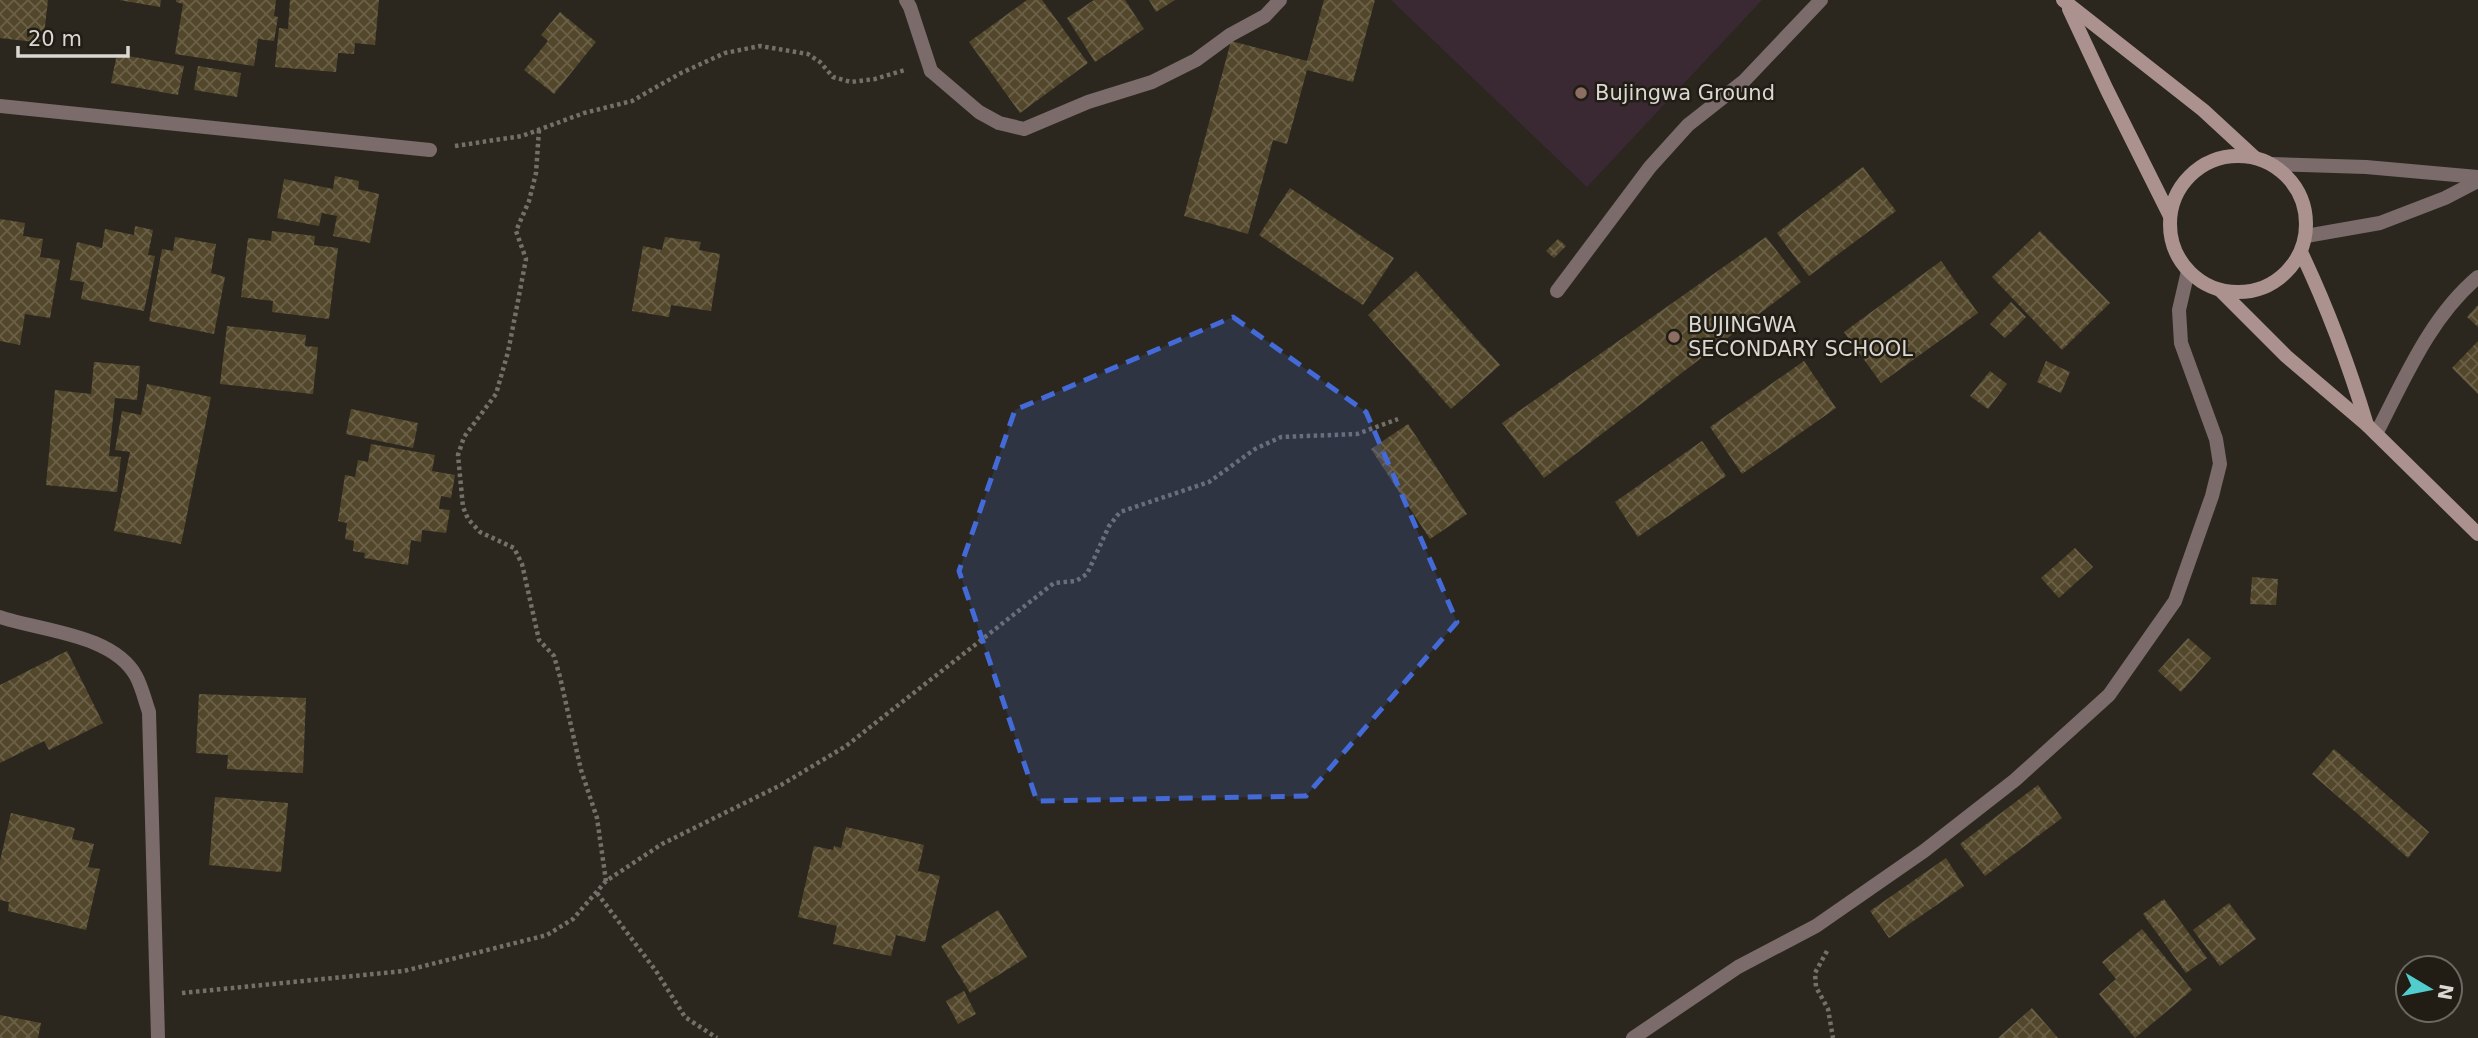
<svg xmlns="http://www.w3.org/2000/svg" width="2478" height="1038" font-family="'DejaVu Sans',sans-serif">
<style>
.education{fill:#3a2933}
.building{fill:url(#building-cross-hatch)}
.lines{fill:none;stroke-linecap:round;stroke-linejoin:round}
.path{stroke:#737069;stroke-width:4.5;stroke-dasharray:3.5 3.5;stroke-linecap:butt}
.service{stroke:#7b6b6a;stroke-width:14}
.minor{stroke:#7b6b6a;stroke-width:14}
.tertiary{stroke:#7b6b6a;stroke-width:14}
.secondary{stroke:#ab928f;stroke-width:14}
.marked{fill:#436ad7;fill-opacity:0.2;stroke:#436ad7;stroke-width:5;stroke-dasharray:14 9;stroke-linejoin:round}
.education-dot{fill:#8d6e63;stroke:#211d15;stroke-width:2.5}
.labels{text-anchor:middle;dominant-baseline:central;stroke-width:5;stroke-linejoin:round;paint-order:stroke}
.poi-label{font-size:21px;fill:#dad8d2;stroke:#211d15;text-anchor:start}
</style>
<defs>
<pattern id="building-cross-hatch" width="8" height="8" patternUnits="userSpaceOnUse" patternTransform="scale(1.75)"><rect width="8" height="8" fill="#53472b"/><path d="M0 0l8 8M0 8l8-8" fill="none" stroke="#6b6149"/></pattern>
</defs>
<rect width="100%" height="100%" fill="#2b271f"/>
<path class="education" d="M1391,0H1762L1587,187Z"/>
<g class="building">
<path d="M0,0H48L43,43L0,38Z"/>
<path d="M119,0H161L160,7Z"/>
<path d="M176,0H276L274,16L278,17L274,41L258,39L254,66L175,54L183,4L176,2Z"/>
<path d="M290,0H379L375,45L355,43L354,54L338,53L336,72L275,67L279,28L288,29Z"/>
<path d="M1027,0H1042L1088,63L1020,113L969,42Z"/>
<path d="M1094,0H1125L1144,29L1095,62L1067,18Z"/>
<path d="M1149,0H1175L1156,12Z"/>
<path d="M1324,0H1375L1353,82L1307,70L1287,144L1273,140L1248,234L1184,216L1231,41L1307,61Z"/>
<path d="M560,12L596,42L554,94L524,70L548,41L541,35Z"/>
<path d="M117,54L184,66L178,95L111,83Z"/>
<path d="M198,66L241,73L237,97L194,90Z"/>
<path d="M1863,167L1896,211L1809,276L1777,233Z"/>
<path d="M335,176L359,181L358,189L379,194L370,243L333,236L337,216L322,213L319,226L277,218L284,179L333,189Z"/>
<path d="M1290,188L1394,258L1363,305L1259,235Z"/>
<path d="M0,219L25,223L23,236L43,239L40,257L60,260L50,318L25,314L20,345L0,341Z"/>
<path d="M135,226L153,230L148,255L155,256L144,311L81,299L84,282L70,280L77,242L102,248L105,229L134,235Z"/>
<path d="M272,231L315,236L314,245L338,248L329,319L272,312L273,301L241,297L248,238L271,241Z"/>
<path d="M2040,231L2110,303L2062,350L1992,277Z"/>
<path d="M175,237L216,244L211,273L225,277L214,334L149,321L162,249L173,251Z"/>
<path d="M665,237L701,242L699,250L720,254L711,311L671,305L669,317L632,311L643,246L662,250Z"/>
<path d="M1766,237L1801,282L1544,478L1502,423Z"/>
<path d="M1558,239L1566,246L1554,258L1546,251Z"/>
<path d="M1941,261L1978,313L1881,383L1844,332Z"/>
<path d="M1416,271L1500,365L1451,409L1368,315Z"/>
<path d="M2011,302L2026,317L2005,338L1990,324Z"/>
<path d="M2478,305V327L2467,317Z"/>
<path d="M227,326L306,335L305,346L318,347L313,394L220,384Z"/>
<path d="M2478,341V394L2452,368Z"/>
<path d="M1804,361L1836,408L1742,474L1710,427Z"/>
<path d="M2046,361L2070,372L2061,393L2037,382Z"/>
<path d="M94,362L140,366L137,400L115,398L109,456L121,457L117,492L46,485L55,390L91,394Z"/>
<path d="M1990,371L2007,384L1988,409L1970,396Z"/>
<path d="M147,384L211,397L181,544L114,531L130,452L115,450L122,411L141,415Z"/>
<path d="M351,409L418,423L413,448L346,434Z"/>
<path d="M1408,424L1467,514L1430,539L1371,449Z"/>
<path d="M1702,441L1726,476L1638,537L1615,502Z"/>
<path d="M371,444L435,455L432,471L455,475L451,498L441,496L439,509L450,510L446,533L422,530L421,542L411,540L408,565L364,558L365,553L353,551L354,541L345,539L347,523L338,521L345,475L355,477L358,460L368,462Z"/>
<path d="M2075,548L2093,567L2059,598L2041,578Z"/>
<path d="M2252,577L2278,579L2276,605L2250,604Z"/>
<path d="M2188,638L2211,658L2181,692L2158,671Z"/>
<path d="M67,651L103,723L49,750L44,741L0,763V685Z"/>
<path d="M199,694L306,698L303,773L227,769L228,755L196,753Z"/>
<path d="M2334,749L2429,832L2408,858L2312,774Z"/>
<path d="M2038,785L2062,818L1985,876L1960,844Z"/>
<path d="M215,797L288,803L281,872L209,865Z"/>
<path d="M11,813L75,828L72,839L94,844L88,867L100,869L86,930L8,911L9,902L0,900V861Z"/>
<path d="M846,827L924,845L918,871L940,876L925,942L896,935L891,956L833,944L837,926L798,917L814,846L833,850L834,846L841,848Z"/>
<path d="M1946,858L1964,886L1889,938L1870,911Z"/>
<path d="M2164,899L2207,958L2186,973L2143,914Z"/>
<path d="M2229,903L2256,939L2220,966L2193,930Z"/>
<path d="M998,910L1027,957L970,993L941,946Z"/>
<path d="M2142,929L2192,990L2135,1038L2099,994L2116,979L2102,962Z"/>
<path d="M964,991L976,1014L958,1024L946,1001Z"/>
<path d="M2032,1008L2058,1038H1998Z"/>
<path d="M0,1015L41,1023L38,1038H0Z"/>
</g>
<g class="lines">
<g class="path">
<path d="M539,130L536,173L529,201L516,231L526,259L518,301L508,352L496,394L464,437L458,455L463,507L468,519L480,532L514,548L522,564L539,640L554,656L560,677L581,770L597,818L606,881"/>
<path d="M455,146L522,136L584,113L632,101L681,73L725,53L760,46L808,54L820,62L833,77L851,82L875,79L905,70"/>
<path d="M597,893L656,971L685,1017L717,1038"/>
<path d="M1827,951L1815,973L1816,987L1828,1009L1833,1038"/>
<path d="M182,993L404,971L547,935L573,919L606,881L662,844L781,785L846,746L1054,583L1076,581L1087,574L1109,526L1120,512L1209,482L1255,449L1281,437L1357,434L1398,419"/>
</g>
<g class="service">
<path d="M931,71L979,112L999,123L1024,129L1088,102L1152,82L1196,60L1230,35L1265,16L1280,0"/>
<path d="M1557,291L1650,167L1688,125L1744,81L1821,0"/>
</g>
<g class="minor">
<path d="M906,0L910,7L931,71"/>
<path d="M0,106L430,150"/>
<path d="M2376,434C2404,380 2430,317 2478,277"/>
<path d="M0,617C41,631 113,634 136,676C142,687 145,701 149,712L158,1038"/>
<path d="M1633,1038L1738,967L1816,926L1924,851L2015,780L2109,695L2175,601L2212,496L2220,464L2216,439L2181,343L2179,310L2188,271"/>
</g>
<g class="tertiary">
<path d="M2271,164L2366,167L2478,177"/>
<path d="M2306,236L2380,223L2445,198L2478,181"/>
</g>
<g class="secondary">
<path d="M2063,0L2203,110L2254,157"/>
<path d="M2069,9L2107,90L2170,216"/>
<circle cx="2238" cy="224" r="68"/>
<path d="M2301,252C2329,311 2348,362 2367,425"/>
<path d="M2221,291L2286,356L2367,425L2478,534"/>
</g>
</g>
<path class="marked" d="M1233,317L1366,412L1457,622L1306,796L1037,801L959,571L1015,410Z"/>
<g class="education-dot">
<circle cx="1581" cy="93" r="7"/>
<circle cx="1674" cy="337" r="7"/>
</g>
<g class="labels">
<g class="poi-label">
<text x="1595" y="93">Bujingwa Ground</text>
<text x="1688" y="325">BUJINGWA<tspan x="1688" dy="24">SECONDARY SCHOOL</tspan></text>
</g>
</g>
<g transform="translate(2429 989) rotate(100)"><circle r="33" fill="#211d15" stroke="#6b6861" stroke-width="2"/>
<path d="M0-5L12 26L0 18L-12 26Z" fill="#52cdcd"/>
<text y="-10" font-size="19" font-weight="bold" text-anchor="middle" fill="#dad8d2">N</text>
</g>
<path d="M18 46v10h110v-10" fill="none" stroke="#dad8d2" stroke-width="3.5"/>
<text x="28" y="46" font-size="21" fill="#dad8d2" stroke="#211d15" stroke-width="5" paint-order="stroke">20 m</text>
</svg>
